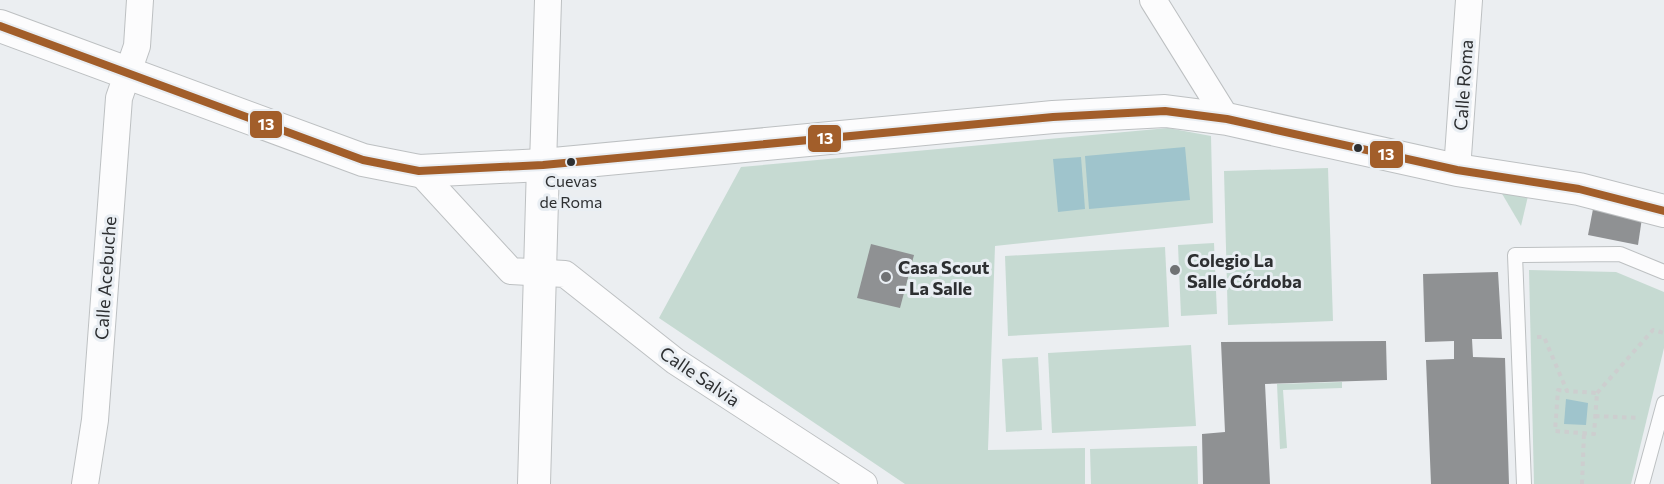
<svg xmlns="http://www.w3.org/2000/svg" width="1664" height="484" font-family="Commissioner,sans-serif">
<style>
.green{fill:#c6dad2}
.water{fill:#9fc4cc}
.building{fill:#8f9193}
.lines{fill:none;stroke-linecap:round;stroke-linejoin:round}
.service-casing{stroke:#bdc0c2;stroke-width:16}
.minor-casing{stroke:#bdc0c2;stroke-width:28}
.tertiary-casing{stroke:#bdc0c2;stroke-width:34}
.path{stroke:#cdcecf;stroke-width:4;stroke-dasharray:4.5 4.5;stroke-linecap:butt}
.service{stroke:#fcfcfd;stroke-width:14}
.minor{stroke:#fcfcfd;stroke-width:26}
.tertiary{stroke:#fcfcfd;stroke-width:32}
.bus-1-casing{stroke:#e9eef3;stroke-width:12}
.bus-1{stroke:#a25e2a;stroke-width:8}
.bus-dot{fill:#2d2f31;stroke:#e9eef3;stroke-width:2}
.poi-dot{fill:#707274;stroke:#e9eef3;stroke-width:2}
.labels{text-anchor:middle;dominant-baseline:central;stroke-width:6;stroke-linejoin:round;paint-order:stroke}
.bus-label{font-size:16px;fill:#2d2f31;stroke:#e9eef3}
.street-label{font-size:18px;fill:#2d2f31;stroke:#e9eef3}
.poi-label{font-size:18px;font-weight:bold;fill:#2d2f31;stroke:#e9eef3;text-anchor:start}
.line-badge{stroke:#e9eef3;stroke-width:2}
.badge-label{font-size:16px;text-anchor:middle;font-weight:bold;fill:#fff}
</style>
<rect width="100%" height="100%" fill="#ebeef1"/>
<g class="green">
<path d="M1168,128L1211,136L1213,223L995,246L988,450L1085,448V484H905L659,318L741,167Z"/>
<path d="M1328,168L1333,321L1228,325L1224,171Z"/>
<path d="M1501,192L1528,196L1521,226Z"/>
<path d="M1214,243L1217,314L1181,316L1178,245Z"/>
<path d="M1165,247L1169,327L1008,336L1005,256Z"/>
<path d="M1529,270L1616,272L1664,292V348L1631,484H1534Z"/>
<path d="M1191,345L1196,426L1052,433L1048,353Z"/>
<path d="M1038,357L1042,430L1006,432L1002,359Z"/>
<path d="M1342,382V388L1283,390L1287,448L1280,449L1277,384Z"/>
<path d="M1197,446L1198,484H1091L1090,449Z"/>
</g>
<g class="water">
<path d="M1185,147L1190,200L1089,209L1085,156Z"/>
<path d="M1081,157L1085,209L1058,212L1053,159Z"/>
<path d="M1566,399L1588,403L1586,425L1564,424Z"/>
</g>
<g class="building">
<path d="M1593,209L1642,218L1638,245L1588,235Z"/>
<path d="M871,244L914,255L900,308L857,298Z"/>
<path d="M1498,272L1502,339H1472L1473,357L1505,358L1509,484H1431L1426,360L1454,359V341L1425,342L1423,274Z"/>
<path d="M1386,341L1387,380L1265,384L1270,484H1203L1202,434L1225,432L1221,342Z"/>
</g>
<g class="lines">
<defs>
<g id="service">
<path d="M1524,484L1515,255L1620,254L1664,272"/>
<path d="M1642,484L1664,403"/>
</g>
<g id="minor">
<path d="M1153,0L1227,119"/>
<path d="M543,165L548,0"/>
<path d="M1457,170L1469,0"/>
<path d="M419,171L511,271L565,274L675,361L864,484"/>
<path d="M85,484L95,420L119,98L137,46L140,0"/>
</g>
<g id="tertiary">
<path d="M0,26L363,160L419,171L543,165L1053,117L1165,111L1227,119L1457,170L1579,189L1664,211"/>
<path d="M534,484L543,165"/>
</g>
</defs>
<use href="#service" class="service-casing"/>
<use href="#minor" class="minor-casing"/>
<use href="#tertiary" class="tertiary-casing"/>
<g class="path">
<path d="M1537,337H1544L1567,391L1597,393L1594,434L1555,431L1558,390L1567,391"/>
<path d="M1597,393L1653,330L1664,333"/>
<path d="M1595,416L1640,418"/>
<path d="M1582,484L1584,433"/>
</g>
<use href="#service" class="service"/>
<use href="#minor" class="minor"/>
<use href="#tertiary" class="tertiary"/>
<defs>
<path id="bus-1" d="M0,26L363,160L419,171L543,165L1053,117L1165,111L1227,119L1457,170L1579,189L1664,211"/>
</defs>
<use href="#bus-1" class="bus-1-casing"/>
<use href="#bus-1" class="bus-1"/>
</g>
<g class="bus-dot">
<circle cx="1358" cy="148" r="5"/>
<circle cx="571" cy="162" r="5"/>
</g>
<g class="poi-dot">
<circle cx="1175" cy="270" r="6"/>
<circle cx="886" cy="277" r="6"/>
</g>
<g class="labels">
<g class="bus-label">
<text x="571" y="180">Cuevas<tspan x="571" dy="21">de Roma</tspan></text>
</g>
<g class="street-label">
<text transform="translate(1463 85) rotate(-86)">Calle Roma</text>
<text transform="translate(105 278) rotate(-86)">Calle Acebuche</text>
<text transform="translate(700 376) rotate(34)">Calle Salvia</text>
</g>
<g class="poi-label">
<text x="1187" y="260">Colegio La<tspan x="1187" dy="21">Salle Córdoba</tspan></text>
<text x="898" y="267">Casa Scout<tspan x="898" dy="21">- La Salle</tspan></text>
</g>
</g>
<g class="line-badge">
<rect x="249" y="110" width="34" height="29" rx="6" fill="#a25e2a"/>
<rect x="807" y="124" width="35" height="29" rx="6" fill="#a25e2a"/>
<rect x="1369" y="140" width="35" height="29" rx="6" fill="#a25e2a"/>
</g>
<g class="badge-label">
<text x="266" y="130">13</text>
<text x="825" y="144">13</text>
<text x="1386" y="160">13</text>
</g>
</svg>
